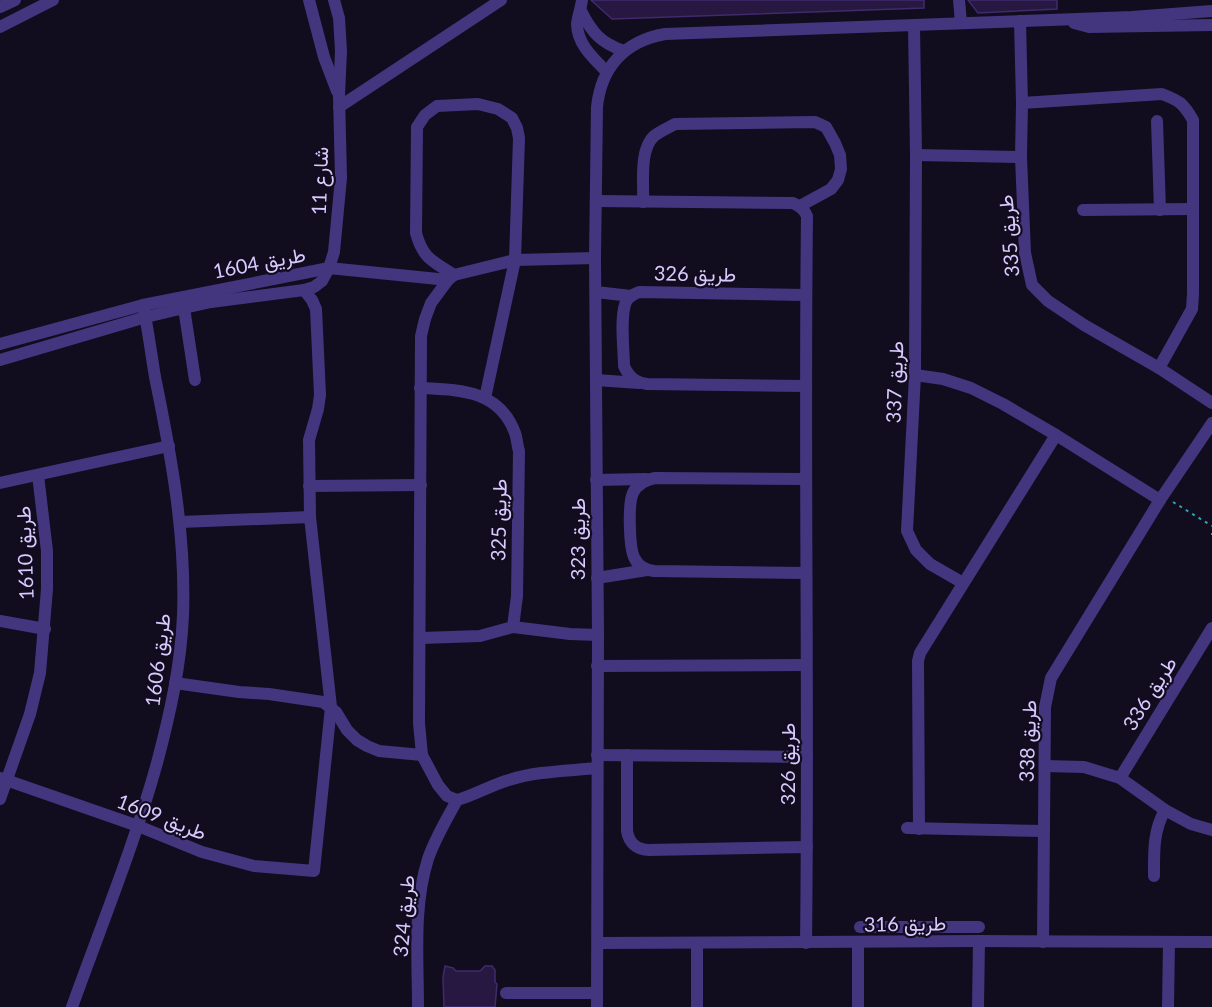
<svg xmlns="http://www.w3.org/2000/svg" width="1212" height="1007" font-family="Lato,Vazirmatn,sans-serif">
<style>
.building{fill:#261840;stroke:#402a6c;stroke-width:1.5}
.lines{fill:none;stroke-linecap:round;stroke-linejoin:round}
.path{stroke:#2ca6b1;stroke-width:2;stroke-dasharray:3 4.5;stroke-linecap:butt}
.minor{stroke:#43367f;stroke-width:12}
.labels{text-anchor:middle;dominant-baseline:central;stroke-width:4.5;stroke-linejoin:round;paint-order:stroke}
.street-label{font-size:20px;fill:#d8caff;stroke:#120c1f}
</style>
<rect width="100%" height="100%" fill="#120c1f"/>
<g class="building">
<path d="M591,0H924V8L612,19Z"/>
<path d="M968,0H1057V9L978,13Z"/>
<path d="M445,966L453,968L456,971H480L485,966H492L495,970V982L497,984L495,1007H444L443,977Z"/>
</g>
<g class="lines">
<g class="path">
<path d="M1173,502L1212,526"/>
<path d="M1212,533V535"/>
</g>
<g class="minor">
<path d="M309,0L324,57L337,91"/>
<path d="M582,0C581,8 578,16 577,24C577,44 594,59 607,72"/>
<path d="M959,0L961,23"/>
<path d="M0,7L15,0"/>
<path d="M581,11C592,33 601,43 624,51"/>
<path d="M1020,21L1022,103L1021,157L1025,253L1032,285L1048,301L1084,325L1159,368L1212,403"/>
<path d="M1074,23L1089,27L1212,25"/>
<path d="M914,25L916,155L915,375L907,531L916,550L930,564L963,583"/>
<path d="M0,27L53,0"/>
<path d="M1022,103L1162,94C1180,101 1183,103 1193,120V294L1192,309L1159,368"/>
<path d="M339,107L501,0"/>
<path d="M1157,121L1160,210"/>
<path d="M916,155L1021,157"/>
<path d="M596,201L793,203C800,206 804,209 807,216C804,458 809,700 806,943"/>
<path d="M643,202C644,183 639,150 654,136C660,131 668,128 675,124L815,122L826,127L835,143L840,155L841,169L838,180L831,189L800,206"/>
<path d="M1083,210L1193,209"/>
<path d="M454,275C433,261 423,259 416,233L417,127L425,115L437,106L478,104L498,109L512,118L517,128L519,138L515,260L485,398"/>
<path d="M596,292L631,296"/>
<path d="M184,308L195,380"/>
<path d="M0,344L143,305L329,268L448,280"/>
<path d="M0,360L146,317L184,308L211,302L304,290L314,287L322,281L329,268L334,252L341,178L339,95L341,51L339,18L334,0"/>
<path d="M915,375L943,379L971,388L1003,404L1056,435L1160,500"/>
<path d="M596,380L639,383"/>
<path d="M805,386L647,384C635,382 629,377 624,366C624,350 619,313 627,300C630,296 634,294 639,292L806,295"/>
<path d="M420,388C458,390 499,389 515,433C517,438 517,445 519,451L517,596L513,627L480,636L421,638"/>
<path d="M805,479L655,478C645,480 637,484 633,493C628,503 629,550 635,559C639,567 646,570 654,571L806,573"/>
<path d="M596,480L646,479"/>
<path d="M0,483L169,446"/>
<path d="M309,486L421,485"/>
<path d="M180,522L310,517"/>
<path d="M597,578L647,570"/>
<path d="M0,621L45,629"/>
<path d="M513,627L570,634L598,635"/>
<path d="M597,666L806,665"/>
<path d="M175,683L239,692L269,694L323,702L336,712L347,730L357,740L367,746L379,751L422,755"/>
<path d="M597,755L807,757"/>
<path d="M627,755V831C629,843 637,850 649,850L807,847"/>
<path d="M1045,766L1084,767L1120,778L1165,810L1191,824L1212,830"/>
<path d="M0,778L138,826L202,852L254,866L314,871L331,707L310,517L309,440L318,409L320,395L316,309L312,300L304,290"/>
<path d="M1120,778L1212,628"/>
<path d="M0,799L30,714L40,673L47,589V551L38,475"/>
<path d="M457,800L447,796L438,785L422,755L419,723L421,336L425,319L431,303L448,280L454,275L515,260L595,258"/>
<path d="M907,828L1044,831"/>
<path d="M919,829L918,661L920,653L1056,435"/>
<path d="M1154,876C1154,852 1153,831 1165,810"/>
<path d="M860,927H979"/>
<path d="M1043,942L1045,707L1051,678L1160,500L1212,423"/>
<path d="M598,943L979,941L1212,942"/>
<path d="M506,993H597"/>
<path d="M72,1007C101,926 134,846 157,763C170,714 181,665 183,615C186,535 171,455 155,377C151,353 148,329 143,305"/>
<path d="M418,1007C418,958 413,906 428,859C435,838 447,819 457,800C475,795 491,785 509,780C537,771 568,771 597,768"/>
<path d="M597,1007L598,635L595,258L597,107C601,68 624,41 665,34L1132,17L1212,11"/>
<path d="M697,1007V943"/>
<path d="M858,1007V943"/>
<path d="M978,1007L979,941"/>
<path d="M1168,1007L1169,942"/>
</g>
</g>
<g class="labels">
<g class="street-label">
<text transform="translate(319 181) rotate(-88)">شارع 11</text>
<text transform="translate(1008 236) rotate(-95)">طريق 335</text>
<text transform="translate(259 262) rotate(-11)">طريق 1604</text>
<text transform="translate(695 273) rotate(1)">طريق 326</text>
<text transform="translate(894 382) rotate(-88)">طريق 337</text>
<text transform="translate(498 520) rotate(-89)">طريق 325</text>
<text transform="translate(577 539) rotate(-90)">طريق 323</text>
<text transform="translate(24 553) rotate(-92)">طريق 1610</text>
<text transform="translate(157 660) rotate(-83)">طريق 1606</text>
<text transform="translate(1149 693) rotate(-58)">طريق 336</text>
<text transform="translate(1027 741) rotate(-88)">طريق 338</text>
<text transform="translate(787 764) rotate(-90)">طريق 326</text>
<text transform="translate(162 816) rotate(21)">طريق 1609</text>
<text transform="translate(403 916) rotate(-85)">طريق 324</text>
<text transform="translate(905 923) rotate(-1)">طريق 316</text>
</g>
</g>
</svg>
